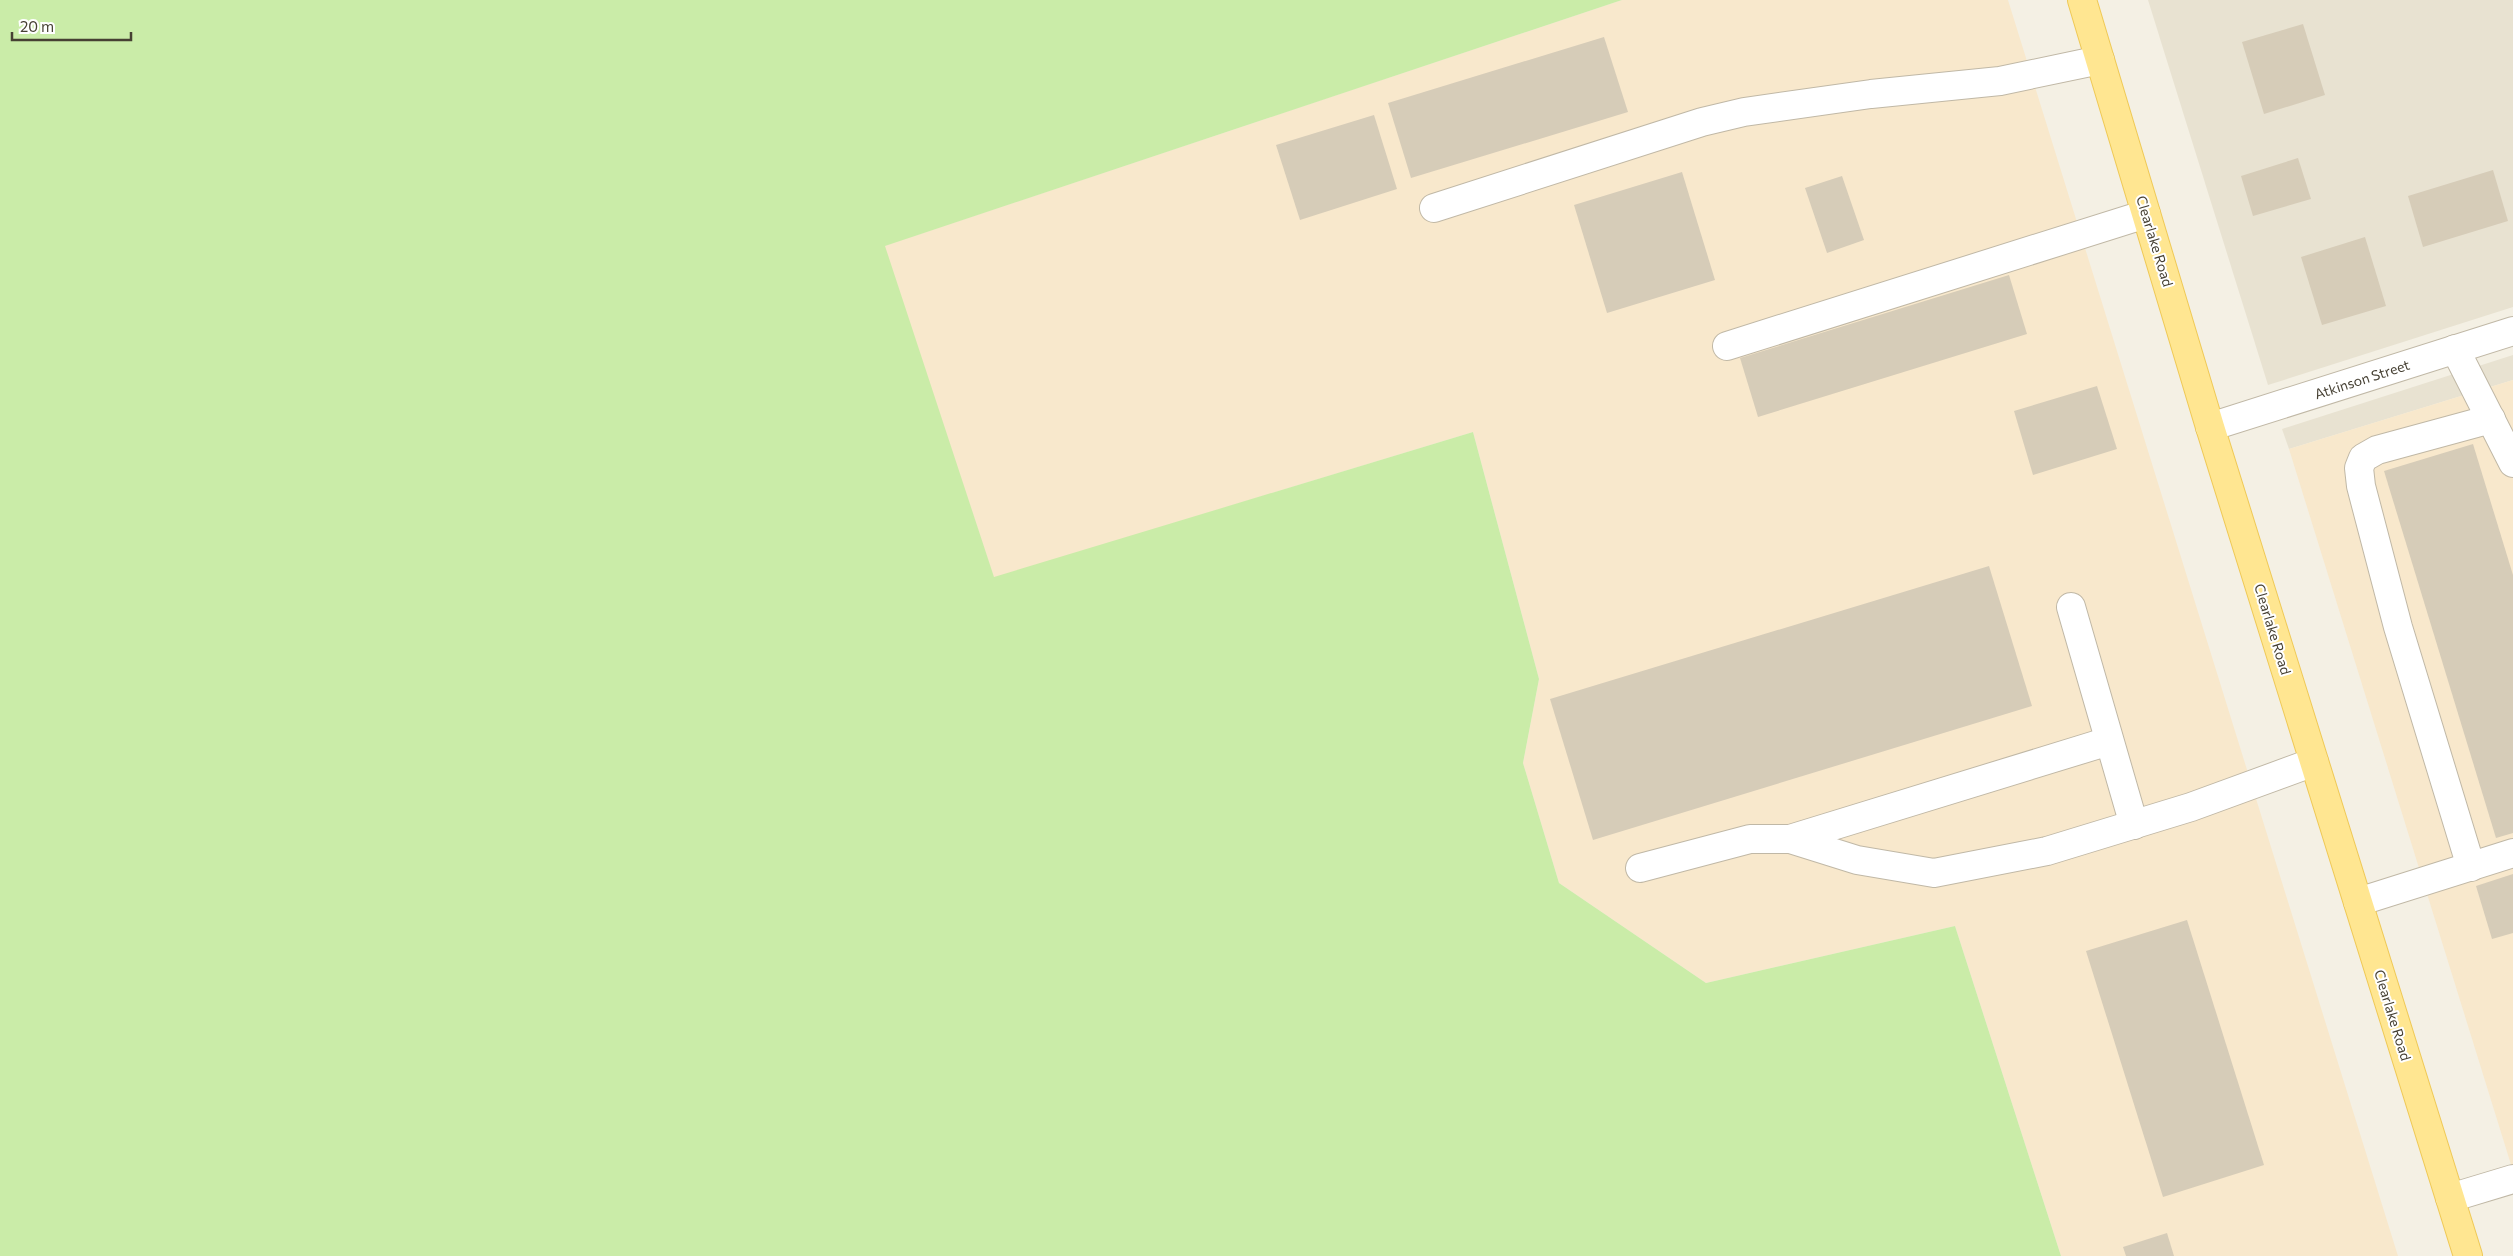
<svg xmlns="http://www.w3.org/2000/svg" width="2513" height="1256" font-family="Commissioner,sans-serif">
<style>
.residential{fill:#e8e2d1}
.commercial{fill:#f8e8cc}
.green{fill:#caeca8}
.building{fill:#d6ccb8}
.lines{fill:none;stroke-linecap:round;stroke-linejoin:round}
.minor-casing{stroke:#c0b8a6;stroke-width:30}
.major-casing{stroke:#efc957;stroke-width:30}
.minor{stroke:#fff;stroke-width:28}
.major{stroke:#ffe691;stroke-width:28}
.labels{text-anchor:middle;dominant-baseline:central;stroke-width:4;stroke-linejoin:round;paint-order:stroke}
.street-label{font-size:14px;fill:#464033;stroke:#fff}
</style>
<rect width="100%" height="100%" fill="#f4f0e4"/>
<g class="residential">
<path d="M2148,0H2513V307L2268,385Z"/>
<path d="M2513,355V380L2289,449L2282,429Z"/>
</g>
<g class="commercial">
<path d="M1622,0H2008L2398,1256H2061L1955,926L1706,983L1559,883L1523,763L1539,679L1473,432L994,578L884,246Z"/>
<path d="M2513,380V1171L2289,449Z"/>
</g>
<path class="green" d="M0,0H1622L885,246L994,577L1473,432L1539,679L1523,763L1559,883L1706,983L1955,926L2061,1256H0Z"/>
<g class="building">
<path d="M2303,24L2325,95L2264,114L2242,42Z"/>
<path d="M1604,37L1628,112L1411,178L1388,103Z"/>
<path d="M1374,115L1397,189L1300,220L1276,145Z"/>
<path d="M2298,158L2311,199L2253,216L2241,176Z"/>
<path d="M2493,170L2508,221L2423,247L2408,196Z"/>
<path d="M1682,172L1715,280L1607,313L1574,205Z"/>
<path d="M1842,176L1864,240L1827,253L1805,188Z"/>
<path d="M2365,237L2386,306L2322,325L2301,257Z"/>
<path d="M2009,275L2027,334L1758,417L1740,358Z"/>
<path d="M2097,386L2117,449L2033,475L2014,411Z"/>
<path d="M2473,444L2513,575V833L2496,838L2384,471Z"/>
<path d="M1989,566L2032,706L1593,840L1550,699Z"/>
<path d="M2513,874V933L2492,939L2476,886Z"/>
<path d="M2187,920L2264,1165L2163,1197L2086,951Z"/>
<path d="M2167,1233L2174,1256H2126L2123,1247Z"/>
</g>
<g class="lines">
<defs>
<g id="minor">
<path d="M1434,208L1702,122L1744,112L1871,94L2000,81L2100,60"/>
<path d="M1727,346L2146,214"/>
<path d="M2455,349L2513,463"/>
<path d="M2210,427L2513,331"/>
<path d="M2071,607L2134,825"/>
<path d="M1790,839L2109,741"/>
<path d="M2471,867L2398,627L2361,486L2359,468L2363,458L2377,450L2491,419"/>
<path d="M1640,868L1750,839H1790L1857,860L1934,873L2047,851L2191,807L2314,762"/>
<path d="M2358,902L2513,853"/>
<path d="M2450,1198L2513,1179"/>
</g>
<path id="major" d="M2082,0L2210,427L2468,1256"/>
</defs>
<use href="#minor" class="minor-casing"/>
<use href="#major" class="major-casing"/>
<use href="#minor" class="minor"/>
<use href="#major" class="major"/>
</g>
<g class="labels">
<g class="street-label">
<text transform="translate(2155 241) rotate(73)">Clearlake Road</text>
<text transform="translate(2362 379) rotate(-18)">Atkinson Street</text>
<text transform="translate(2273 629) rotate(73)">Clearlake Road</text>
<text transform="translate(2393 1015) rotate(73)">Clearlake Road</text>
</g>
</g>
<path d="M12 32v8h119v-8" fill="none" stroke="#464033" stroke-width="2.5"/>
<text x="20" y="32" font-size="15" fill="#464033" stroke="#ffffff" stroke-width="4" paint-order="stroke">20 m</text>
</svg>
